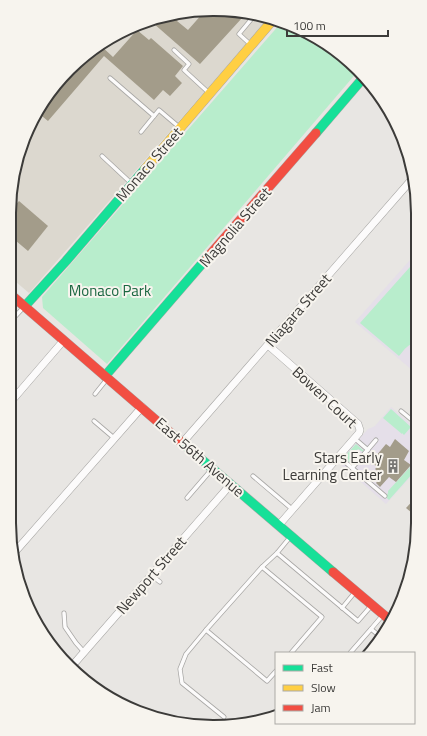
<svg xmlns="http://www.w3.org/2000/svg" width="427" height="736" font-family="'Titillium Web',sans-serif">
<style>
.built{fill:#dcd8cf}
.education{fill:#e5dfe9}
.green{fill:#b8edcc}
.building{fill:#a39c8a}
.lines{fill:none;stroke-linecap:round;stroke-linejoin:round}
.lane-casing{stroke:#a8a7a5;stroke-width:5}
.street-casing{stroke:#a8a7a5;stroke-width:8}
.fast-casing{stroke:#a8a7a5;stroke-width:10}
.slow-casing{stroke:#a8a7a5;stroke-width:10}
.jam-casing{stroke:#a8a7a5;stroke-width:10}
.lane{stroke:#fcfbfb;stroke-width:3.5}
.street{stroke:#fcfbfb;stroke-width:7}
.fast{stroke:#16e098;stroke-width:9}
.slow{stroke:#ffcf43;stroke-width:9}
.jam{stroke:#f24e42;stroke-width:9}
.labels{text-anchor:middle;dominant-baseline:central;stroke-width:4;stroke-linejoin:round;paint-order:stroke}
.street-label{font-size:15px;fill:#3c3b39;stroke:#f7f4ee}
.park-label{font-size:15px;fill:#1b6741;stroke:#f7f4ee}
.poi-label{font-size:15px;fill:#3c3b39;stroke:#f7f4ee;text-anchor:end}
.rim{fill:none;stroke:#3c3b39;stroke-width:2}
</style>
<rect width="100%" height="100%" fill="#e8e6e3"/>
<path class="built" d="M173,13H253L268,19L29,293L9,276V200L20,148L43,100L100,44Z"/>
<g class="education">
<path d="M418,251V375L355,322Z"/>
<path d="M391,407L418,430V463L412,469L415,472L386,504L338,462L368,429L375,426Z"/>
</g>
<g class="green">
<path d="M280,24L327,43L359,70L107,364L43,308L42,297Z"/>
<path d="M418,258V343C408,343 405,349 399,356L360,323Z"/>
<path d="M391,409L411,427L404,435L402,433V434L383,418Z"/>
<path d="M356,444L364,451L363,452L358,449L349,460L353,463L352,465L344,457Z"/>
<path d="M410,467V468L409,469L413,473L389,500L386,497L388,493V491Z"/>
</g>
<g class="building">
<path d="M173,13H184L177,21L188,30L203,13H236L242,18L200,64L153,23L155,20Z"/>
<path d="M137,30L149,40L151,38L183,66L175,76L182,83L170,96L163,90L154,100L104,56L48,121L37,112L43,100L99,44L113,57Z"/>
<path d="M19,201L48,226L28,251L9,235V212Z"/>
<path d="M395,439L409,451L404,460L411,465L396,482L389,477L380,487L376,483L382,475L375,469L377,467L371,462L386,444L390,447Z"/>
<path d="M418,495V518L406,508Z"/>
</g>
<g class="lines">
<defs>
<g id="lane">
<path d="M251,13L254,16L239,34L251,45"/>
<path d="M110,39L111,41"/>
<path d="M174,50L189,64L184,70L209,93"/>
<path d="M110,78L154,116"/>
<path d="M141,132L159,110L179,127"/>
<path d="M102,156L131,183"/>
<path d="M9,323L23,308"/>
<path d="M95,394L107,379"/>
<path d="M401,411L418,425"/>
<path d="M94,421L114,438"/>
<path d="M354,438L368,450"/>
<path d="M338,456L385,496"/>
<path d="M352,468L376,440"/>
<path d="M253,476L292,509"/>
<path d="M187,498L212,469"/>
<path d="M277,553L358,621L371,606"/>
<path d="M262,567L322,617L291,653"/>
<path d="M151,575L160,582"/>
<path d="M342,608L355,592"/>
<path d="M64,613L65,627L76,643L84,652"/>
<path d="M206,630L186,654L180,669L182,683L224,717"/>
<path d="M382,638L371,629L382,616"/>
<path d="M350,653L371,629"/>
<path d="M276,671L267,681L206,630L262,567L277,553L291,536"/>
</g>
<g id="street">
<path d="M268,345L358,424L360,430L359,433L279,525"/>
<path d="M9,404L64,340"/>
<path d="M183,442L413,178"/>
<path d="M14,553L142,407"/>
<path d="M72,666L231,484"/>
</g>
<g id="fast">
<path d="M316,133L364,77"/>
<path d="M25,306L66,261L145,169"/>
<path d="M105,376L207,258"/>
<path d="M180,441L333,572"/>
</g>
<path id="slow" d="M145,169L272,21"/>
<g id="jam">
<path d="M207,258L316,133"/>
<path d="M9,293L180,441"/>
<path d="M333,572L391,621"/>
</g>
</defs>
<use href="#lane" class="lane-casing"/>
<use href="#street" class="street-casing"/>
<use href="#fast" class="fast-casing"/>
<use href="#slow" class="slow-casing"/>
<use href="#jam" class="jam-casing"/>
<use href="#lane" class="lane"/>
<use href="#street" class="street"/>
<use href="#fast" class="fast"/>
<use href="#slow" class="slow"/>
<use href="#jam" class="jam"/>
</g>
<defs>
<symbol id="building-bare" viewBox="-9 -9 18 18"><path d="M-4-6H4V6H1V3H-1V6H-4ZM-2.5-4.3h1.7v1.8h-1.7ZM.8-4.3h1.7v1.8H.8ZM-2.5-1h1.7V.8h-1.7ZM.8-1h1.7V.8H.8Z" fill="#787774" stroke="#f7f4ee" stroke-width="2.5" paint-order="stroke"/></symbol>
</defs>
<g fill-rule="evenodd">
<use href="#building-bare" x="383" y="456" width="20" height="20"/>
</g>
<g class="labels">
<g class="street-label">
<text transform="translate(149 164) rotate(-49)">Monaco Street</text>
<text transform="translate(235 227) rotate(-49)">Magnolia Street</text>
<text transform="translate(298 310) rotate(-49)">Niagara Street</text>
<text transform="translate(325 397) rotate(43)">Bowen Court</text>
<text transform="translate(200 457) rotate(41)">East 56th Avenue</text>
<text transform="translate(151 575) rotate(-49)">Newport Street</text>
</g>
<g class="park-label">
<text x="110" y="290">Monaco Park</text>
</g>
<g class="poi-label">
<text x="382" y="457">Stars Early<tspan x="382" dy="17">Learning Center</tspan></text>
</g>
</g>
<path d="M0 0H427V736H0ZM213 16H214A197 197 0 0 1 411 213V523A197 197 0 0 1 214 720H213A197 197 0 0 1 16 523V213A197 197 0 0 1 213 16Z" fill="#f7f4ee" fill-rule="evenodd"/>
<path class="rim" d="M213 16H214A197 197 0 0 1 411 213V523A197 197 0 0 1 214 720H213A197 197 0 0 1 16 523V213A197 197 0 0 1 213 16Z"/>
<rect x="275" y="652" width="140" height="72" fill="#f7f4ee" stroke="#acaaa6"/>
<rect x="283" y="665" width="20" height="6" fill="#16e098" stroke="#acaaa6"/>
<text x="311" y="672" font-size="12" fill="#3c3b39">Fast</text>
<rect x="283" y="685" width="20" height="6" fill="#ffcf43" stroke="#acaaa6"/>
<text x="311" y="692" font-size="12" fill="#3c3b39">Slow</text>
<rect x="283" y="705" width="20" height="6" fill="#f24e42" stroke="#acaaa6"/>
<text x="311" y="712" font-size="12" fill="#3c3b39">Jam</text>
<path d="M287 30v6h101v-6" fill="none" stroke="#3c3b39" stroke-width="2"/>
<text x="293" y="30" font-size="12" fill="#3c3b39" stroke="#f7f4ee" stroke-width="3" paint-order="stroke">100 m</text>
</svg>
